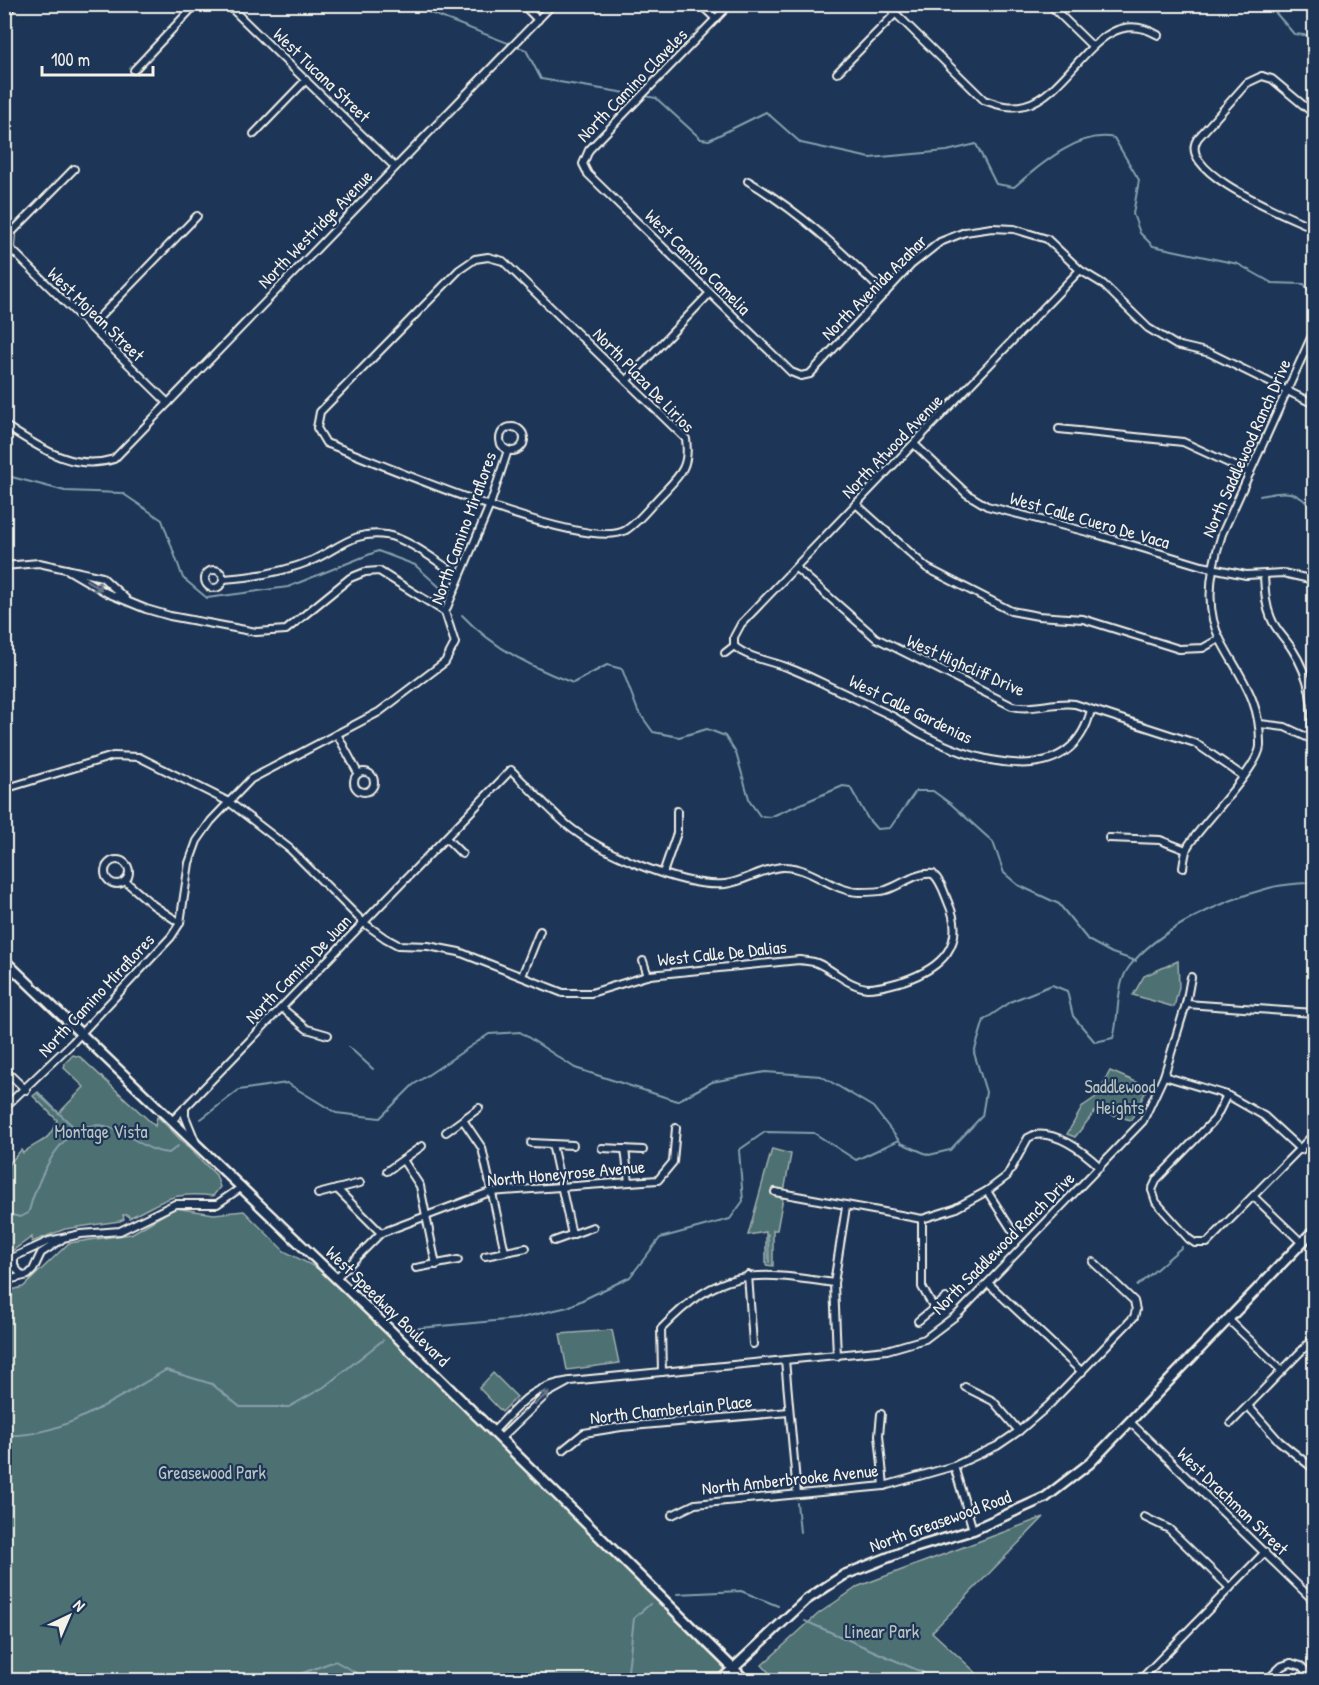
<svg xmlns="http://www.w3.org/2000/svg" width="1319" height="1685" font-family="'Patrick Hand',sans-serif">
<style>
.green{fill:#4e7072;stroke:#a1b0ad;stroke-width:1.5}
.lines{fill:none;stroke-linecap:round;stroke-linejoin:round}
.stream{stroke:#87a0ac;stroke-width:2}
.street-casing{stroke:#f4f1e8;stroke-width:10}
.secondary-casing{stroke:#f4f1e8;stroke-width:13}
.street{stroke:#1d3557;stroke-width:6}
.secondary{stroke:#1d3557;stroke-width:8}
.oneway{stroke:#68778a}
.labels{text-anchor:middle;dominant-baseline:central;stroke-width:4.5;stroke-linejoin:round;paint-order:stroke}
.street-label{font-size:18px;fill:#f4f1e8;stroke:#1d3557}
.park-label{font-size:18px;fill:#bac4bf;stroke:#1d3557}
</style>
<rect width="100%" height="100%" fill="#1d3557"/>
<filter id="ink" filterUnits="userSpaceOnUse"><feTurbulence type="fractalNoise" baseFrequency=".0167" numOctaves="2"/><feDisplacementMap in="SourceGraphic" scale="12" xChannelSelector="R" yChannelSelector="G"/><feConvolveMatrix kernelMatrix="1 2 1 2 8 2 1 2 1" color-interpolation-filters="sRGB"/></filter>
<g filter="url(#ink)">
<g class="green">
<path d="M1178,961L1179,987L1174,1007L1133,995L1144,976Z"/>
<path d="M73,1055L80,1057L155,1126L157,1117L159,1118L216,1175L220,1187L213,1196C170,1191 165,1201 129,1218L128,1215H123L124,1219L120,1221L65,1229L32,1242V1237L5,1256V1169L21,1150L23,1153C42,1138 47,1145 57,1120L33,1096L38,1092L59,1113L84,1087L64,1068L65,1063Z"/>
<path d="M1110,1071L1148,1087L1131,1120L1096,1110L1075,1137L1067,1134L1083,1106L1096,1097Z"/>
<path d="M772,1149L791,1154L777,1230H773V1266L766,1265V1232L748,1235Z"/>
<path d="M175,1208L214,1214L244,1211L284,1251L336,1278L500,1439L730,1672L722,1680H5L4,1292L23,1287L69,1243L131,1234Z"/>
<path d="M612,1330L619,1363L567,1370L560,1334Z"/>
<path d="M493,1373L517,1397L502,1412L479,1388Z"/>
<path d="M1044,1517L932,1632L984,1680H776L762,1665L818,1614L859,1586Z"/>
</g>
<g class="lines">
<g class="stream">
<path d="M407,4L526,50L541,79L656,98L701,139L709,140L766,112L801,143L870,158L947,151L976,144L996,184L1014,187C1039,166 1079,130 1114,138L1139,180L1133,214L1140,233L1153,246L1238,264L1272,283L1304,284L1311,294"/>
<path d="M1268,4L1294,34L1314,36"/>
<path d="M4,475L65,491L122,493L162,520L183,578L207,598L288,587L378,551L415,565L445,592"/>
<path d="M1260,496C1285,491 1298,488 1314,512"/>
<path d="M462,615C492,647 532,668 573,683L607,665L622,669L638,711L653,732L679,737L707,729L725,736L736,753L750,802L760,816L770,817L843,786L850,787L868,819L877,829L890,828L916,791H933L951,804L993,842L1004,873L1018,885L1059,904L1088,940L1112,953L1136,961"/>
<path d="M349,1047L373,1069"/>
<path d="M38,1094L76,1129"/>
<path d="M201,1119L239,1090L287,1083L336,1113L380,1118L413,1085L489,1034L520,1032L575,1068L677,1101L712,1082L765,1072L821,1076L873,1107L901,1143L929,1155L950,1150L982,1116L986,1092L974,1053L984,1020L1012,1001L1052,985L1067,991L1073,1016L1095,1042L1113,1038C1120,1016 1115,986 1129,967C1158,929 1224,900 1269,888C1283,884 1300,884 1314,882"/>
<path d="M4,1213L20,1217L28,1213C31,1207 31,1201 34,1195C47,1159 74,1108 119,1131C136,1139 149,1152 169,1153L178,1146"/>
<path d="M768,1234L769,1262"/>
<path d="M1137,1286L1182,1247"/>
<path d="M409,1329L516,1319L568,1307L630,1277L660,1238L730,1219L743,1201L739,1150L765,1132L814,1133L856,1160L899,1140"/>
<path d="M4,1435C60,1439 119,1397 166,1370L212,1384L240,1407H289L324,1387L383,1340"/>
<path d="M797,1503L800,1532"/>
<path d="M677,1594L741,1591L778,1606"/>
<path d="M805,1621L940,1680"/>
<path d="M284,1680L335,1661L369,1680"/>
<path d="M627,1680L634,1618L650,1604"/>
</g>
<defs>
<g id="street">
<path d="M227,4L395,167"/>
<path d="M522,4L538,20"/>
<path d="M700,4L716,19"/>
<path d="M730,4L589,150L583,164L588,174L791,372L801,376L810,374L911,265L940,242L965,232L992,228L1014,229L1047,239L1080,270L1103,284L1148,328L1176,345L1210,353L1314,404"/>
<path d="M886,4L984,100C998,105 1010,109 1025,105C1074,92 1098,0 1158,35"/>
<path d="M1049,4L1092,46"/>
<path d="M134,70L196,4"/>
<path d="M837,73L895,14"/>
<path d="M1262,76L1247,83L1198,138C1173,172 1291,217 1314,228"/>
<path d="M1262,76L1272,79L1314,114"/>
<path d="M254,134L306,80"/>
<path d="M74,169L12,232L11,249L168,403"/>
<path d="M748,181C802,213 841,251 885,294"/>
<path d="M488,257L503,261L686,439C690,467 680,475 662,494C651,505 639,522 626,530C586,554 375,461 326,443L317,428L320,412L459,270L475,259Z"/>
<path d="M90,327L197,216"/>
<path d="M627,380L709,294"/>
<path d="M4,425C40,447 71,472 114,459L553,4"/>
<circle cx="512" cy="439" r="12"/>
<path d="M1059,429L1183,442L1250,473"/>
<path d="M914,444L967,494L987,506L1099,535L1202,566L1246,575L1283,573L1314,580"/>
<path d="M856,504L927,568L1011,611L1038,616L1083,619L1179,649L1203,648L1219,639"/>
<path d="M4,566L39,563L66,569"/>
<path d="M796,568L876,638L1012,706C1033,711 1054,701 1075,704L1195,743L1243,776"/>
<circle cx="214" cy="579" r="9"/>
<path d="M1264,576C1265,590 1265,604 1271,618C1275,629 1285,638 1292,649C1310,677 1315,705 1311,738"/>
<path d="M224,579C255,577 284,572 313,560C338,549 354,530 386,535C409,539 437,562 458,575"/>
<path d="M126,599L102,577L66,569L107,593L146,609L170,616L256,632L286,630L350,578L365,572L379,571L445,612"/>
<path d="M734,646V637L741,624L1080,270"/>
<path d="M734,646C749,659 772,661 789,668C805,674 820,682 835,689C854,698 873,707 892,716C903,722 912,730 923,735C978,763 1071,791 1091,710"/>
<path d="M725,653L734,646"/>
<path d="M1260,724L1285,727L1313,740"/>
<path d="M337,734L358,773"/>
<circle cx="364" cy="782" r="10"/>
<path d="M4,789L113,756L139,757L229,802L290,849L364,923L385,938L398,945L428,946L459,952L563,993H591L650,975L799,960C805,961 812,961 817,963C834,970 848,986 867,988C880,988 892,984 903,981C942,968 967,944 948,902C944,892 941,881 933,874"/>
<path d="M446,838L462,854"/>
<path d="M1109,838L1160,840L1186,850"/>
<circle cx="117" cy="872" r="12"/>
<path d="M1183,868C1184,861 1185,852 1188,846C1202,824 1259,767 1260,746C1261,700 1241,679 1221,641C1203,608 1211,567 1222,534L1314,331"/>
<path d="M663,873L677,833V811"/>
<path d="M125,881L153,905L180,923"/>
<path d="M643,961L648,976"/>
<path d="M522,976L540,931"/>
<path d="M1186,1004L1314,1013"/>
<path d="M282,1008L307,1029L328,1035"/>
<path d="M4,1069L26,1090"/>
<path d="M1164,1076L1227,1095L1264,1116L1301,1150"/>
<path d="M185,1107V1116L196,1143"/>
<path d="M4,1108L73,1042L171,937L180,923L189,863L197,841L211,821L229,802L251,779L379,712L445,662L455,643L445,612L490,505L508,450"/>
<path d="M463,1120L482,1148L505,1252"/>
<path d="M172,1121L511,770C529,788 547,807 566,824C599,852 682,888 725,884C744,882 763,868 782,867C811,866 831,891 859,892C867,892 878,892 886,890C902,885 915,872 933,874"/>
<path d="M446,1132L479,1108"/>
<path d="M1034,1135C1058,1131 1084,1152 1100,1167"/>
<path d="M531,1143L573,1145"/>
<path d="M552,1144L572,1235"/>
<path d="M602,1148L643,1150"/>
<path d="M625,1149L629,1182"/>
<path d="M403,1160L420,1186L436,1265"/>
<path d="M387,1171L422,1146"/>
<path d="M337,1189L381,1233"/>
<path d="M1152,1190L1156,1202L1189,1239L1195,1243H1207L1314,1134"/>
<path d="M1152,1190L1157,1179L1215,1119L1227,1095"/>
<path d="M987,1191L1012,1230"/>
<path d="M775,1192L922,1219L954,1209L987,1191L1007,1176L1028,1138L1034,1135"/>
<path d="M318,1194L360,1183"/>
<path d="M1254,1197L1302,1243"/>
<path d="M922,1219V1287L934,1308"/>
<path d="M554,1241L593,1227"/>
<path d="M485,1256L526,1248"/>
<path d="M14,1257V1266L22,1276"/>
<path d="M4,1267L14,1257L49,1241L81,1234L120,1231L175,1204H217L242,1187"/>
<path d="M416,1268L458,1260"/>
<path d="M748,1275L753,1344"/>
<path d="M336,1278L381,1233L490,1192L658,1180L673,1162L676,1128"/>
<path d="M4,1281L28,1275L33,1270L41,1253L61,1240"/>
<path d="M988,1283L1082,1372"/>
<path d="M1228,1319L1282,1371"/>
<path d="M918,1321L946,1298"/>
<path d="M837,1356L834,1283L846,1207"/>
<path d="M785,1360L797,1494"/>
<path d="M662,1372L661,1329C720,1267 754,1271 834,1283"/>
<path d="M570,1381L887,1350L925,1339L958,1314L1143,1121L1164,1076L1186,1004L1191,977"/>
<path d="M965,1387L993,1401L1019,1431"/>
<path d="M1248,1406L1279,1441L1314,1469"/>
<path d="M881,1414L879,1435L884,1486"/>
<path d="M1131,1423L1314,1601"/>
<path d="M1231,1423L1314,1338"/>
<path d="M493,1432C519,1405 531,1386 570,1381L548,1393L500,1439"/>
<path d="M563,1450L584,1433L621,1427L789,1412"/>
<path d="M954,1466L973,1530"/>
<path d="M672,1515L695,1504L884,1486L954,1466L997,1446L1019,1431L1048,1406L1134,1317L1136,1310L1134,1301L1093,1262"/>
<path d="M1144,1517L1169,1529L1230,1588"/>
<path d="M1291,1663L1301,1666L1314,1679"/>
<path d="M1140,1680L1265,1552"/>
<path d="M1267,1680L1282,1666L1291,1663"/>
</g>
<g id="secondary">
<path d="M4,13L12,4"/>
<path d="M4,960L389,1329L745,1680"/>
<path d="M721,1680L806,1600L844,1575L907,1550L973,1530L1046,1497L1090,1463L1314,1230"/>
</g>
</defs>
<use href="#street" class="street-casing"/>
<use href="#secondary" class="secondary-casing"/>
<use href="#street" class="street"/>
<use href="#secondary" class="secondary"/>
</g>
<defs><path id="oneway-shaft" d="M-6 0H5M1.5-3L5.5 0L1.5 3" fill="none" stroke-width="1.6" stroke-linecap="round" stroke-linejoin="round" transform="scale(1.5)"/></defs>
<g class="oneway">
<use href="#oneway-shaft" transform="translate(94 585) rotate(32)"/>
<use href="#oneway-shaft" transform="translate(542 1398) rotate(-40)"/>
</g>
</g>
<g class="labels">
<g class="street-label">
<text transform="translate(322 75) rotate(44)">West Tucana Street</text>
<text transform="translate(632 85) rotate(-46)">North Camino Claveles</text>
<text transform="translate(315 229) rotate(-46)">North Westridge Avenue</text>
<text transform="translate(698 262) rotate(45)">West Camino Camelia</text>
<text transform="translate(874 287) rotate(-45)">North Avenida Azahar</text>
<text transform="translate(96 314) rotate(44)">West Mojean Street</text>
<text transform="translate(644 380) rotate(46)">North Plaza De Lirios</text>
<text transform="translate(892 446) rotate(-46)">North Atwood Avenue</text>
<text transform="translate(1246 448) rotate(-66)">North Saddlewood Ranch Drive</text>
<text transform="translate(1090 520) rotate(16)">West Calle Cuero De Vaca</text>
<text transform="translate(463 528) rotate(-70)">North Camino Miraflores</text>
<text transform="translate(966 665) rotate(24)">West Highcliff Drive</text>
<text transform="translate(911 709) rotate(26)">West Calle Gardenias</text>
<text transform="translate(722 953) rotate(-6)">West Calle De Dalias</text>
<text transform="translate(298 969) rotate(-46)">North Camino De Juan</text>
<text transform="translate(96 995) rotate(-47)">North Camino Miraflores</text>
<text transform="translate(566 1173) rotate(-5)">North Honeyrose Avenue</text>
<text transform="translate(1003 1243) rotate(-45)">North Saddlewood Ranch Drive</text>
<text transform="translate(388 1306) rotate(44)">West Speedway Boulevard</text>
<text transform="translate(671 1409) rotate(-6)">North Chamberlain Place</text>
<text transform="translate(790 1479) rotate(-6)">North Amberbrooke Avenue</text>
<text transform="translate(1233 1501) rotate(44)">West Drachman Street</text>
<text transform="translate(940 1521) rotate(-20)">North Greasewood Road</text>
</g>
<g class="park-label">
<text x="1120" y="1086">Saddlewood<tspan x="1120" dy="21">Heights</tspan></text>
<text x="101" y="1131">Montage Vista</text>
<text x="212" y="1472">Greasewood Park</text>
<text x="882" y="1631">Linear Park</text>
</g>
</g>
<rect width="1319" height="1685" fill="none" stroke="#1d3557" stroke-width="24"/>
<rect x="12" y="12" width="1295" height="1661" fill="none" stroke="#f4f1e8" stroke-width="2" filter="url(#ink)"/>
<g transform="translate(69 1616) rotate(44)" stroke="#1d3557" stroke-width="4.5" paint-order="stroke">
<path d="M0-4.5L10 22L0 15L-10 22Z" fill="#f4f1e8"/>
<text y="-9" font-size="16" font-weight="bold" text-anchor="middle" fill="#f4f1e8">N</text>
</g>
<path d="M42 66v9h111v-9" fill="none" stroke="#f4f1e8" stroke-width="3"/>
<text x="51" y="66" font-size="18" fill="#f4f1e8" stroke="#1d3557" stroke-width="4.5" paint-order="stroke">100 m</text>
</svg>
